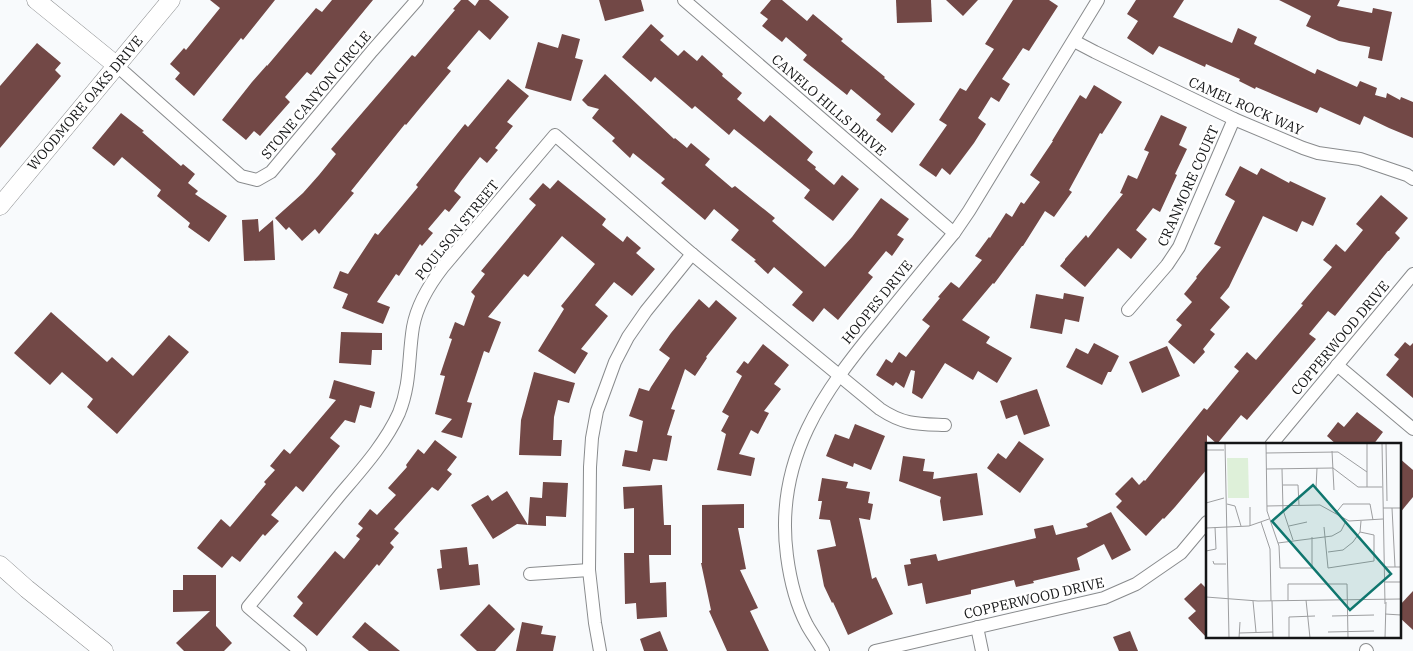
<svg xmlns="http://www.w3.org/2000/svg" width="1413" height="651" font-family="'IBM Plex Serif',serif">
<style>
.building{fill:#724846}
.lines{fill:none;stroke-linecap:round;stroke-linejoin:round}
.street-casing{stroke:#898b8d;stroke-width:14}
.secondary-casing{stroke:#898b8d;stroke-width:19}
.street{stroke:#fff;stroke-width:12}
.secondary{stroke:#fff;stroke-width:18}
.labels{text-anchor:middle;dominant-baseline:central;stroke-width:5;stroke-linejoin:round;paint-order:stroke}
.street-label{font-size:14px;fill:#141516;stroke:#fff}
.inset-road{fill:none;stroke:#9d9ea0;stroke-width:1}
.view{fill:#0f766e;fill-opacity:0.15;stroke:#0f766e;stroke-width:2.5}
.inset-edge{fill:none;stroke:#141516;stroke-width:2.5}
</style>
<rect width="100%" height="100%" fill="#f8fafc"/>
<g class="building">
<path d="M210,0H275L243,40L241,38L194,96L175,79L180,73L170,64L184,48L186,50L220,8Z"/>
<path d="M332,0H373L311,75L307,72L285,97L290,102L260,136L254,131L246,140L222,120L252,82L267,65V66L316,8L322,12Z"/>
<path d="M461,0H468L475,6L479,0H489L509,17L490,40L479,30L447,68L451,71L420,108L406,125L405,124L351,191L354,193L319,234L315,229L302,241L289,227L286,230L275,218L303,193L319,175L336,154L331,149L412,55L415,57L455,10L453,9Z"/>
<path d="M599,0H641L644,11L605,21Z"/>
<path d="M771,0H782L807,21L813,14L843,39L841,41L885,77L884,78L915,104L892,133L876,120L881,114L851,89L847,95L803,60L807,55L786,37L782,42L762,26L768,19L760,13Z"/>
<path d="M896,0H931L932,22L897,23Z"/>
<path d="M946,0H978L963,16Z"/>
<path d="M1013,0H1049L1058,6L1029,51L1023,48L1002,79L1010,84L999,102L991,97L978,118L986,124L974,143L950,175L942,168L936,177L919,165L947,125L939,120L960,88L966,91L994,49L985,44Z"/>
<path d="M1136,0H1184L1173,17L1232,43L1238,28L1257,37L1254,44L1315,74L1317,69L1357,87L1360,81L1377,88L1375,95L1386,98L1387,93L1400,100L1401,97L1413,102V138L1389,128L1364,116L1360,125L1320,107L1317,113L1256,87L1255,89L1239,81L1240,79L1206,64L1205,67L1159,46L1153,55L1127,38L1138,21L1127,14Z"/>
<path d="M1279,0H1340L1337,6L1372,13L1373,8L1392,12L1382,61L1368,58L1370,47L1339,41L1306,26L1311,16Z"/>
<path d="M651,24L664,36L660,40L678,56L684,50L697,61L702,55L723,74L722,76L742,93L737,99L764,122L770,115L813,152L807,160L816,167L815,169L834,185L842,175L859,189L833,221L804,198L810,190L734,129L729,135L695,106L692,109L655,77L651,82L622,57Z"/>
<path d="M562,34L580,39L575,58L583,60L571,101L525,88L538,42L558,48Z"/>
<path d="M37,43L61,63L55,70L61,76L0,148V86Z"/>
<path d="M605,74L674,139L675,138L687,148L691,143L710,159L705,165L732,188L735,186L775,218L772,221L825,267L852,237L881,198L909,219L897,235L904,239L892,256L886,251L868,273L873,277L838,320L824,308L813,322L792,305L803,292L774,267L768,274L754,261L756,260L731,240L739,230L714,209L705,220L661,183L665,179L633,153L630,158L612,141L615,138L592,118L599,109L588,106L582,100Z"/>
<path d="M508,79L529,96L507,122L513,126L495,148L498,150L487,163L480,157L461,181L454,191L461,197L449,212L445,209L428,229L433,233L422,246L420,244L399,276L396,274L377,302L390,307L383,324L342,308L348,294L333,288L340,271L348,274L375,233L378,235L418,187L416,185L465,124L468,127Z"/>
<path d="M1094,85L1122,102L1102,134L1100,133L1069,190L1072,192L1054,217L1045,211L1023,246H1022L994,284L993,283L962,320L990,337L986,343L1012,358L997,383L978,371L973,380L945,363L922,399L912,393L915,371L911,370L904,388L896,382L893,386L876,375L886,359L892,363L899,352L906,357L930,326L922,320L940,298L938,297L951,282L959,288L982,260L975,256L989,237L990,238L1006,213L1012,217L1021,202L1024,204L1040,182L1030,175L1053,141H1052L1080,95L1086,99Z"/>
<path d="M121,113L144,131L142,132L181,166L183,164L195,174L188,183L198,191L195,194L227,216L209,242L188,227L190,223L157,196L161,190L122,157L114,166L92,148Z"/>
<path d="M1161,115L1187,127L1179,145L1187,149L1175,174L1177,175L1160,212L1153,208L1136,230L1147,239L1131,259L1118,248L1085,287L1060,266L1065,260V259L1086,235L1088,238L1123,194L1120,193L1128,175L1137,179L1149,152L1144,150Z"/>
<path d="M1240,166L1257,175L1261,168L1289,183L1290,181L1326,198L1313,226L1302,221L1297,232L1263,216L1229,287L1220,298L1230,307L1210,330L1215,334L1203,349L1205,352L1194,364L1168,342L1182,325L1176,320L1192,302L1184,294L1197,278L1196,277L1221,247L1214,244L1235,201L1225,195Z"/>
<path d="M558,180L606,219L602,225L623,242L627,236L641,248L636,253L655,269L632,296L614,282L595,305L608,316L581,349L588,353L575,374L538,351L564,309L561,306L595,264L562,236L528,277L524,274L488,317L501,322L489,353L484,351L467,402L472,403L462,438L441,432L452,419L435,414L445,376L440,375L452,339L449,338L455,322L464,326L475,296L471,292L485,274L481,271L536,205L529,199L543,183L550,189Z"/>
<path d="M1381,195L1408,218L1395,233L1400,238L1389,251H1388L1335,316L1328,311L1309,334L1316,339L1247,420L1241,415L1217,444L1207,435V469L1175,507L1164,519L1163,518L1146,536L1116,507L1122,501L1115,494L1132,477L1139,485L1144,480L1145,481L1204,408L1207,410L1239,371L1234,367L1247,352L1256,360L1303,305L1301,304L1332,267L1323,260L1336,244L1345,252L1363,230L1356,224Z"/>
<path d="M258,219L259,232L273,220L275,260L244,261L242,220Z"/>
<path d="M1064,293L1084,297L1079,322L1065,319L1062,334L1030,328L1036,294L1063,299Z"/>
<path d="M699,299L709,308L716,300L737,318L706,357L707,358L695,376L685,369L671,409L675,410L667,435L672,436L667,461L653,459L650,471L622,466L625,450L637,452L643,421L629,416L639,388L649,391L651,387L670,358L659,350L671,333Z"/>
<path d="M51,312L107,362L112,357L133,376L169,335L189,352L117,434L87,407L93,399L62,372L50,385L14,353Z"/>
<path d="M341,332L382,333V350H372L371,365L339,363Z"/>
<path d="M1405,342L1410,346L1413,343V398L1386,375L1399,359L1394,355Z"/>
<path d="M1094,343L1119,356L1111,372H1108L1102,385L1066,367L1076,348L1088,354Z"/>
<path d="M763,344L789,365L774,384L781,389L764,411L769,413L758,434L751,430L739,454L755,458L751,476L717,470L726,434L721,431L729,416L722,412L742,376L736,372L744,361L748,364Z"/>
<path d="M1167,346L1180,376L1142,393L1129,362Z"/>
<path d="M534,372L575,383L569,403L558,400L554,417L553,440H562L561,456L519,455L521,420Z"/>
<path d="M334,380L375,392L371,408L360,405L355,423L345,420L330,438L340,446L303,492L296,486L271,515L279,521L265,536L263,534L240,562L232,556L222,568L197,548L221,519L230,527L266,484L264,482L275,470L270,466L284,449L290,454L336,400L329,398Z"/>
<path d="M1037,389L1050,426L1024,435L1017,415L1006,419L1000,401Z"/>
<path d="M1357,412L1383,432L1373,445H1337L1327,436L1338,422L1344,427Z"/>
<path d="M855,424L885,436L871,470L854,463L853,467L826,456L835,434L849,439Z"/>
<path d="M435,440L457,457L447,470L452,474L438,491L432,487L394,529L399,533L390,543L394,547L379,566L377,564L317,636L293,616L303,603L297,597L335,551L344,559L360,539L356,536L363,528L358,524L370,509L377,515L396,495L388,488L407,467L406,465L418,449L424,454Z"/>
<path d="M1019,441L1044,459L1020,493L987,468L998,453L1006,459Z"/>
<path d="M903,456L925,459L923,471L934,472L933,479L977,473L983,515L943,521L940,501L941,497L899,481Z"/>
<path d="M1399,458L1413,470V497L1399,514Z"/>
<path d="M822,478L848,482L846,488L870,492L868,503L873,504L870,520L859,518L872,579L876,577L893,614L848,635L833,602L832,603L824,586L817,550L836,546L830,520L819,519L822,501H818Z"/>
<path d="M543,482L568,483L566,517L546,516V526L528,525L530,497L542,498Z"/>
<path d="M662,485L664,525H671V555H649L650,583L666,582L667,617L637,619L636,603L625,604L624,553H634V508L624,509L623,487Z"/>
<path d="M507,491L528,525L517,524L493,539L471,505L488,495L492,501Z"/>
<path d="M744,504V528H738L746,569L740,570L758,608L750,611L769,651H727L709,611L711,610L701,563H702V505Z"/>
<path d="M1111,512L1131,550L1112,560L1104,544L1077,558L1080,570L1033,581L1034,583L1016,587L1014,580L971,590V594L926,604L922,583L908,586L904,565L911,564L910,559L936,554L938,561L1036,538L1034,529L1053,525L1056,535L1088,527L1086,524Z"/>
<path d="M467,547L469,565L478,564L480,585L440,590L437,569L442,568L440,550Z"/>
<path d="M183,575H216V626L232,643L224,651H184L176,643L210,611L173,612V590H183Z"/>
<path d="M1201,583L1207,589V638L1188,618L1196,611L1184,599Z"/>
<path d="M1413,591V630L1399,617V606Z"/>
<path d="M489,604L515,629L495,651H477L460,635Z"/>
<path d="M365,622L400,651H369L352,637Z"/>
<path d="M522,622L543,626L541,634L556,636L553,651H516Z"/>
<path d="M660,631L668,651H644L640,639Z"/>
<path d="M1130,631L1138,651H1119L1113,637Z"/>
</g>
<g class="lines">
<defs>
<g id="street">
<path d="M684,0L954,233"/>
<path d="M1074,41L1095,52L1234,119L1303,148L1318,153L1360,159L1407,175L1413,179"/>
<path d="M116,65L241,176L257,180L271,172L372,51L417,0"/>
<path d="M1128,310L1167,265L1179,247L1234,119"/>
<path d="M1337,365L1413,429"/>
<path d="M1271,445L1413,274"/>
<path d="M530,574L589,570"/>
<path d="M977,627L982,651"/>
<path d="M1366,650L1367,651"/>
<path d="M300,651L248,607C278,570 309,533 339,496C361,470 385,444 399,413C411,383 408,358 413,327C417,305 429,285 443,267L555,135L692,254L880,409C904,425 918,424 945,425"/>
<path d="M600,651L595,623L589,570L590,467L592,438L597,411L615,362L628,337L646,311L692,254"/>
<path d="M823,651C818,642 812,634 807,625C796,604 790,579 787,556C774,459 823,392 882,321C906,291 930,262 954,233L969,211L1098,0"/>
<path d="M875,651L1104,598L1136,584L1181,553L1207,522"/>
</g>
<g id="secondary">
<path d="M36,0L116,65"/>
<path d="M0,206L171,0"/>
<path d="M0,565L27,589L104,651"/>
</g>
</defs>
<use href="#street" class="street-casing"/>
<use href="#secondary" class="secondary-casing"/>
<use href="#street" class="street"/>
<use href="#secondary" class="secondary"/>
</g>
<g class="labels">
<g class="street-label">
<text transform="translate(316 95) rotate(-50)">STONE CANYON CIRCLE</text>
<text transform="translate(85 103) rotate(-50)">WOODMORE OAKS DRIVE</text>
<text transform="translate(829 105) rotate(41)">CANELO HILLS DRIVE</text>
<text transform="translate(1246 106) rotate(24)">CAMEL ROCK WAY</text>
<text transform="translate(1188 186) rotate(-66)">CRANMORE COURT</text>
<text transform="translate(457 230) rotate(-51)">POULSON STREET</text>
<text transform="translate(877 302) rotate(-51)">HOOPES DRIVE</text>
<text transform="translate(1340 338) rotate(-50)">COPPERWOOD DRIVE</text>
<text transform="translate(1034 598) rotate(-13)">COPPERWOOD DRIVE</text>
</g>
</g>
<g transform="translate(1206 443)">
<rect width="195" height="195" fill="#f8fafc"/>
<path d="M21,15H42L43,55H22Z" fill="#def0d9"/>
<path class="inset-road" d="M19,0L23,195M60,0L61,68L73,103L74,125H106V94M161,0V44M176,0L179,161M180,0L181,58M0,7H18M126,8L128,47M60,10L132,9L161,29M60,26L127,25L152,44H176M76,26L77,67L87,97M77,42H92L93,62M110,45L111,25M0,60L18,55M21,61L29,63L35,83M61,63L114,62L143,78L177,76M44,64V83M177,65H195M186,65L189,124M129,71L137,61H164L167,77M55,79L64,106L65,158M83,83L101,79M118,84L122,125L168,118V92L154,89M0,85L43,83L63,76M72,100L126,93L135,88L140,78M0,108L10,106L9,84M122,109L137,107L147,99L154,89L155,78M7,118L8,121H20M179,124H195M179,139H195M0,154L52,158L195,156M82,157V141H141L142,195M100,157L104,195M47,158L50,189M66,158L67,195M179,171L195,172M126,173L168,172M122,189L168,188M33,190L67,189M33,195L34,179M83,195V174L109,173M179,195L180,159"/>
<path class="view" d="M107,42L185,131L144,167L66,78Z"/>
<rect width="195" height="195" class="inset-edge"/>
</g>
</svg>
